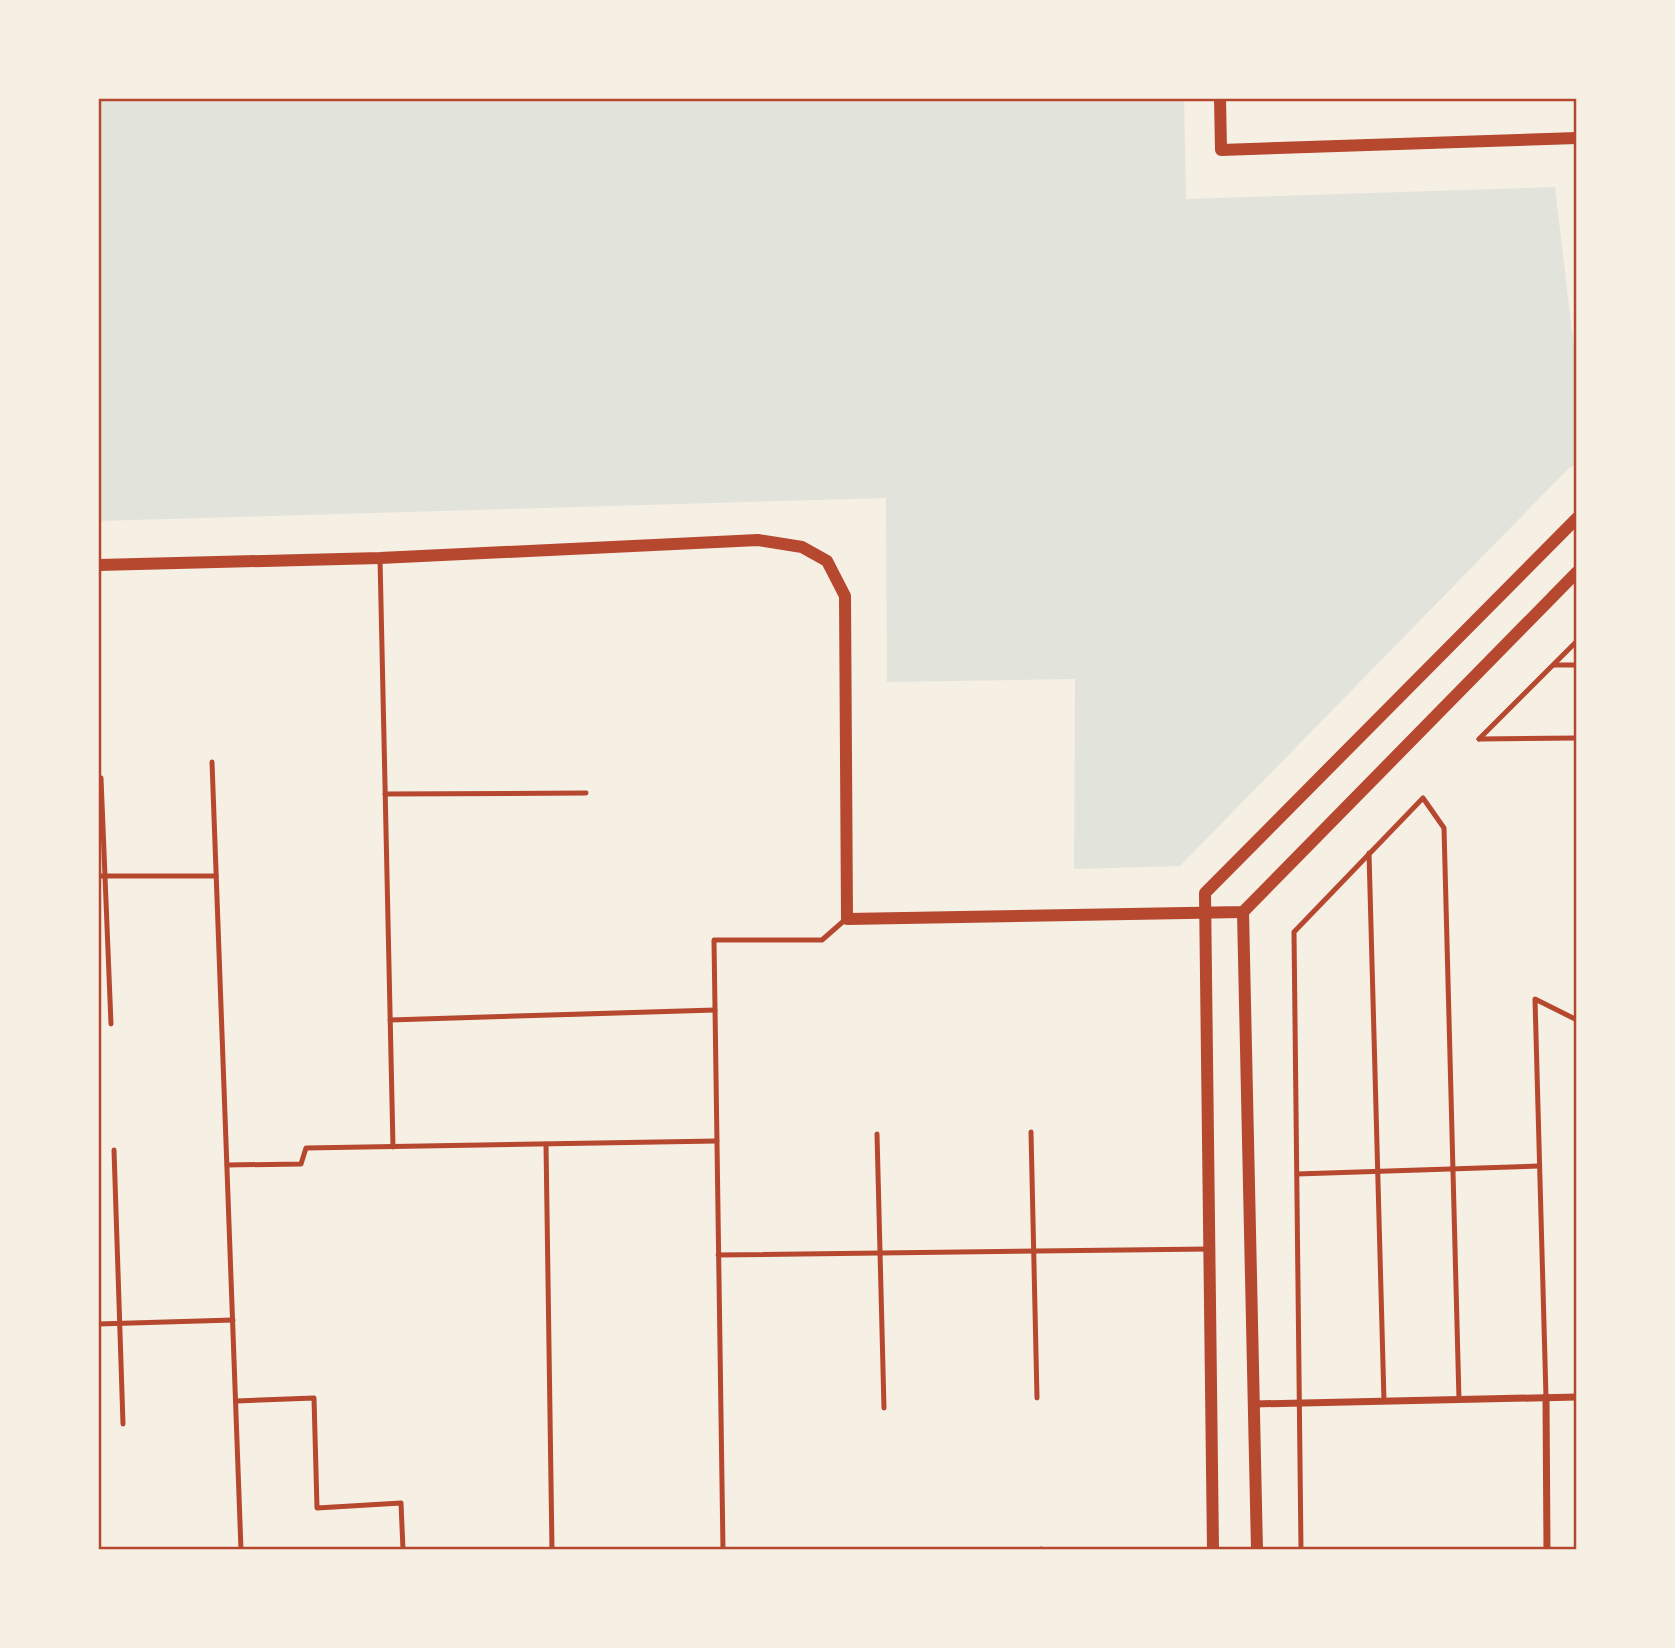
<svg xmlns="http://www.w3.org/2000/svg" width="1675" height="1648" font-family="Overpass,sans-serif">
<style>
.green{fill:#e2e4dc}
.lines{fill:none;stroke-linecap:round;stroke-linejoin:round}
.service{stroke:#b5482f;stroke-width:5}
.minor{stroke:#b5482f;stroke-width:7}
.tertiary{stroke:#b5482f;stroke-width:12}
.neatline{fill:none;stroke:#b5482f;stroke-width:2.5}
</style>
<rect width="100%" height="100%" fill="#f6efe4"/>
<path class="green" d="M98,98H1184L1186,199L1555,187L1577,373V464L1568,469L1180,866L1074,869L1075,679L887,682L886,498L98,521Z"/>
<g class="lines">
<g class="service">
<path d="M380,558L393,1147"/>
<path d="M1554,665H1577"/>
<path d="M1479,739L1577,641"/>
<path d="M1479,739L1577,738"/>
<path d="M212,762L241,1550"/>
<path d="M101,778L111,1024"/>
<path d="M385,794L586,793"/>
<path d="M1369,853L1384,1401"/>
<path d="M98,876H216"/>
<path d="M390,1020L715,1010"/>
<path d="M1031,1132L1037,1398"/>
<path d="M877,1134L884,1408"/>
<path d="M546,1144L552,1550"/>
<path d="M114,1150L123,1424"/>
<path d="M227,1165L301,1164L306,1148L717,1141"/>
<path d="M1297,1174L1539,1166"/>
<path d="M718,1255L1209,1249"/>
<path d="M98,1324L233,1320"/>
<path d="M1546,1397L1535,999L1577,1020"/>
<path d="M236,1401L314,1398L317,1508L401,1503L403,1550"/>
<path d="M1041,1549V1550"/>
<path d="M723,1550L714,940H822L846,919"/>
<path d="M1301,1550L1294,932L1423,798L1444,828L1459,1400"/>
</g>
<g class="minor">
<path d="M1546,1397L1547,1550"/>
<path d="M1254,1404L1577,1397"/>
</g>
<g class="tertiary">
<path d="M1220,98L1221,150L1577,138"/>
<path d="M98,565L380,558L758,540L802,547L827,561L845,596L847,919L1243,912L1577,572"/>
<path d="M1243,912L1257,1550"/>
<path d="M1213,1550L1205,893L1577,518"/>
</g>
</g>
<rect width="1675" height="1648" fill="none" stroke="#f6efe4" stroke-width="200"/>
<rect x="100" y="100" width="1475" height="1448" class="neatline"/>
</svg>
